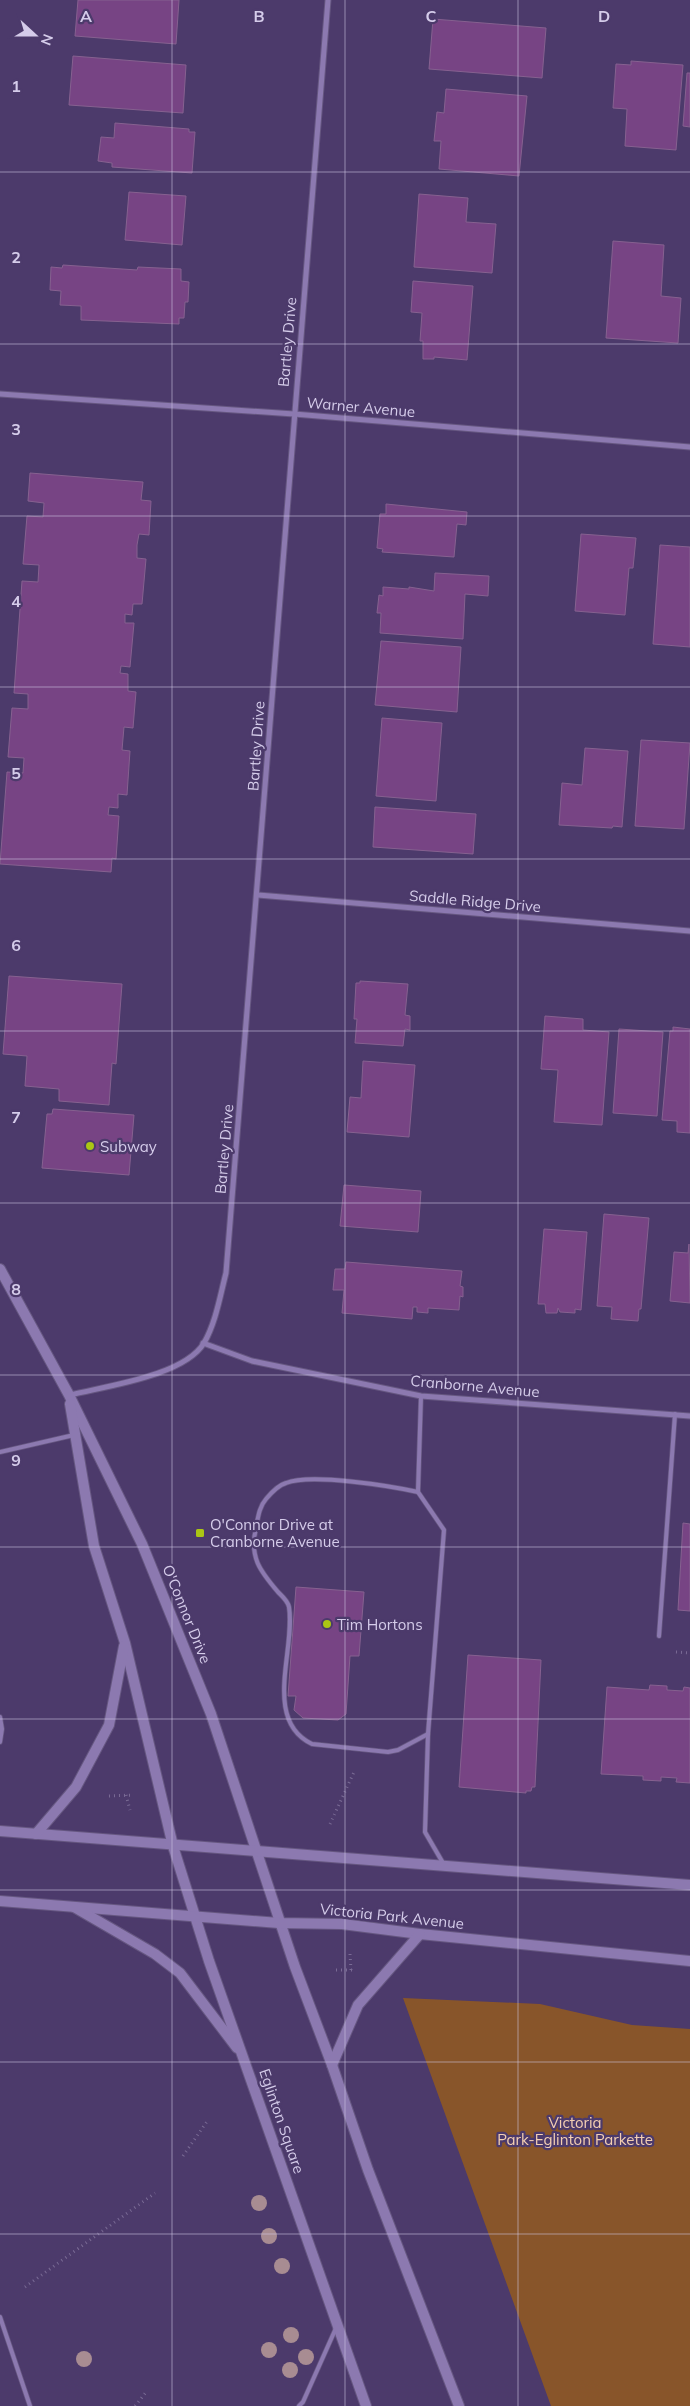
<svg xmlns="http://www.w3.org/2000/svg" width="690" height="2406" font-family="Mulish,sans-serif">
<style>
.green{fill:#88552a}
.building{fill:#774484;stroke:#866190}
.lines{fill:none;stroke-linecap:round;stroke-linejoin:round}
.lane-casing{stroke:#665781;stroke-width:5.5}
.street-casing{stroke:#665781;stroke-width:7}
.secondary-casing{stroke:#665781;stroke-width:12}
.path{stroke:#7a6b95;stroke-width:3;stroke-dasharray:1 4;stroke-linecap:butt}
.lane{stroke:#8c79b0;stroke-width:4}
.street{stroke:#8c79b0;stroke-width:5}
.secondary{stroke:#8c79b0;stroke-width:10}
.tree{fill:#a88c92}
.grid{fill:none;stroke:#d5ccea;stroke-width:1;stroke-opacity:0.55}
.poi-dot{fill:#abc614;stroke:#4c3a6b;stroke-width:2}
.labels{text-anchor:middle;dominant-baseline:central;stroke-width:4.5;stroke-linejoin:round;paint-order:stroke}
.street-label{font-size:15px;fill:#d5ccea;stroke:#4c3a6b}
.poi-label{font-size:15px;fill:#d5ccea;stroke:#4c3a6b;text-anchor:start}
.park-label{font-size:15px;fill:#f4cfb2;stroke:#4c3a6b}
.grid-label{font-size:16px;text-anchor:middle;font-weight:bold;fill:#d5ccea;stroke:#4c3a6b;stroke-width:4.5;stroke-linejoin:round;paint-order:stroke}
</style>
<rect width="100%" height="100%" fill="#4c3a6b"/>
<path class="green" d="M403,1998L540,2004L632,2025L690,2029V2406H551Z"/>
<g class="building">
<path d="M78,0H179L176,44L75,36Z"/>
<path d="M433,19L546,28L542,78L429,69Z"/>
<path d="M73,56L186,65L183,113L69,105Z"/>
<path d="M631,61L683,65L676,150L625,146L627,109L613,108L616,64L631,65Z"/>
<path d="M687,73H690V127L683,126Z"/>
<path d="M446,89L527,96L519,176L439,169L441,141H434L437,112L444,113Z"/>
<path d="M115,123L189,129V132H195L192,173L112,167V163L98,161L101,137L114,138Z"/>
<path d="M129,192L186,196L182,245L125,240Z"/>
<path d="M419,194L468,198L466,222L496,224L492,273L414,267Z"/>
<path d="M613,241L664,245L661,296L681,298L678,343L606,338Z"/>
<path d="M63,265L137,270L138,267L181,269V281L189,282L188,302H185L184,318H179V324L81,320V306L60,305L61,291L50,290L51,267L62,268Z"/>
<path d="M413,281L473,286L467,360L434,357V359H423V341H420L422,313L411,312Z"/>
<path d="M30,473L143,482L141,500L151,501L149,535L139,534L137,545V558L146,559L142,604H133L132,615L125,614V623H134L130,667L121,666L120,673L128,674V691L136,692L133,728L124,727L122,750L130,751L127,795L118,794V808L109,807L108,815L119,816L116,859L112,858L111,872L0,864L7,772L23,773L24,758L8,757L12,708L28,709V694L14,693L22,581L38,582L39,565L23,564L27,516L43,517L44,503L28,501Z"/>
<path d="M386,504L467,512L466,525L457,524L454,557L382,552L383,549L377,548L380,514H386Z"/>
<path d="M581,534L636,538L633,568H629L625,615L575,611Z"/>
<path d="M660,545L690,547V647L653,644Z"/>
<path d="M435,573L489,576L488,596L465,594L463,639L380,633L381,613H377L379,595L383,596V587L409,589V587L434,591Z"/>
<path d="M381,641L461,647L457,712L375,705Z"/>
<path d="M382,718L442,723L436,801L376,796Z"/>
<path d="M641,740L690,743L684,829L635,826Z"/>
<path d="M585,748L628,751L622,827L613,826L612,828L559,825L562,783L582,785Z"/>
<path d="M375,807L476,814L473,854L373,847Z"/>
<path d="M9,976L122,984L116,1064L112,1063L109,1105L59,1101V1089L25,1086L27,1056L3,1054Z"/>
<path d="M360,981L408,984L405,1015L410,1016V1030L405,1029L403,1046L355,1043L357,1019H354L356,983H360Z"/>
<path d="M545,1016L583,1019V1030L609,1032L602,1125L554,1122L558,1070L541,1069Z"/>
<path d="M673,1027L690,1029V1133L677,1132V1121L662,1120L670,1031H673Z"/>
<path d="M619,1029L663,1032L657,1116L613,1113Z"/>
<path d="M363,1061L415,1065L409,1137L347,1132L350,1097L361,1098Z"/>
<path d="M53,1109L134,1115L129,1175L42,1168L47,1114H52Z"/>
<path d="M344,1185L421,1191L418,1232L340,1226Z"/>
<path d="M604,1214L649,1218L641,1309H639L638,1321L611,1319L612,1307L597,1306Z"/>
<path d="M544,1229L587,1232L581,1310L575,1309V1313L560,1312L558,1308L557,1313H546L545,1304H538Z"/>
<path d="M689,1244L690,1303L670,1301L674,1252L688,1253Z"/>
<path d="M346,1262L462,1271L460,1286L463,1287V1297L460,1296L459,1310L428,1308V1313L417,1312V1307H413L412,1319L342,1313L344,1290H333L335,1269H345Z"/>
<path d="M683,1523L690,1524V1611L678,1610Z"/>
<path d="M296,1587L364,1592L359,1656H350L346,1714L338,1720L303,1718L294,1710L296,1696H288Z"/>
<path d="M468,1655L541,1660L535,1787H532L531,1791H526V1793L459,1787Z"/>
<path d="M650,1685L667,1686V1690L683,1691L684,1687L690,1688V1783L676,1782L677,1778L661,1777V1781L643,1780V1776L601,1774L607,1687L649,1690Z"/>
</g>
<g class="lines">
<defs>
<g id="lane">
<path d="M421,1396L418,1492L444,1530L428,1734L425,1832L443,1863"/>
<path d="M0,1452L74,1435"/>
<path d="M418,1492C390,1486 311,1473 286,1483C279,1485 271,1493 266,1499C259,1507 258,1518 256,1528C249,1557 260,1571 278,1592C282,1596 288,1601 289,1607C296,1649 262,1720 312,1744L388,1752L398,1750L428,1734"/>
<path d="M659,1636L675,1414"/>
<path d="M0,1717L2,1729L0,1742"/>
<path d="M0,2317L30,2406"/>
<path d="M299,2406L303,2402L336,2328"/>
</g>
<g id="street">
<path d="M0,394L294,414L690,447"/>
<path d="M258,895L690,931"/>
<path d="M203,1343L252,1361L421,1396L690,1416"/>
<path d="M70,1395C106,1386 184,1376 204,1343C216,1322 220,1296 226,1273L328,0"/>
</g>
<g id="secondary">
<path d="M0,1269L69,1395L142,1544L211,1714L295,1967L332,2065L368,2170L459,2406"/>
<path d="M70,1404L94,1546L125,1643L173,1846L209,1961L366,2406"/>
<path d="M0,1831L690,1885"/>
<path d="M36,1834L76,1787L109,1725L124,1646"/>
<path d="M0,1901L279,1923L342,1924L420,1934L690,1961"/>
<path d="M74,1907L155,1954L180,1973L237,2048"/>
<path d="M332,2065L358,2005L420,1934"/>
</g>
</defs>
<use href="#lane" class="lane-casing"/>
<use href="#street" class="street-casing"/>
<use href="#secondary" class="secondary-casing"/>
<g class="path">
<path d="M676,1652L690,1653"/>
<path d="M126,1795L130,1810"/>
<path d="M109,1796L134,1795"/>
<path d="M330,1824L354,1772"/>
<path d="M350,1954L351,1970"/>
<path d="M336,1970H352"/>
<path d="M183,2156L208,2120"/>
<path d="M25,2287L155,2193"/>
<path d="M135,2406L147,2391"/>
</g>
<use href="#lane" class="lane"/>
<use href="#street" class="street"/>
<use href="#secondary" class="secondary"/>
</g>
<g class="tree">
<circle cx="259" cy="2203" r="8"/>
<circle cx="269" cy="2236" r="8"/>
<circle cx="282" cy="2266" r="8"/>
<circle cx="291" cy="2335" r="8"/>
<circle cx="269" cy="2350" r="8"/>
<circle cx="306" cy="2357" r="8"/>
<circle cx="84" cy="2359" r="8"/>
<circle cx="290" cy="2370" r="8"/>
</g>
<path class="grid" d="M172,0V2406M345,0V2406M518,0V2406M0,172H690M0,344H690M0,516H690M0,687H690M0,859H690M0,1031H690M0,1203H690M0,1375H690M0,1547H690M0,1719H690M0,1890H690M0,2062H690M0,2234H690"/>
<g class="poi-dot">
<circle cx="90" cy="1146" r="5"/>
<rect x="195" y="1528" width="10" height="10" rx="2.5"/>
<circle cx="327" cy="1624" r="5"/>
</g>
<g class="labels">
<g class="street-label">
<text transform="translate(287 342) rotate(-85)">Bartley Drive</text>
<text transform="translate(361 407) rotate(5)">Warner Avenue</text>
<text transform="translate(256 746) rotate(-86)">Bartley Drive</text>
<text transform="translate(475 901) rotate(5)">Saddle Ridge Drive</text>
<text transform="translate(224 1149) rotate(-85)">Bartley Drive</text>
<text transform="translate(475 1386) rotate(5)">Cranborne Avenue</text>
<text transform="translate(187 1614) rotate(68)">O'Connor Drive</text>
<text transform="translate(392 1916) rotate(6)">Victoria Park Avenue</text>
<text transform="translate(282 2121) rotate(71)">Eglinton Square</text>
</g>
<g class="poi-label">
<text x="100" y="1146">Subway</text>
<text x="210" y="1524">O'Connor Drive at<tspan x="210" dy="17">Cranborne Avenue</tspan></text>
<text x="337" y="1624">Tim Hortons</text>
</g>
<g class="park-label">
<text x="575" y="2122">Victoria<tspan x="575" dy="17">Park-Eglinton Parkette</tspan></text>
</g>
</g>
<g class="grid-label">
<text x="86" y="22">A</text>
<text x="259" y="22">B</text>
<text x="431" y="22">C</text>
<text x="604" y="22">D</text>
<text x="16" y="92">1</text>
<text x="16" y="263">2</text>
<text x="16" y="435">3</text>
<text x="16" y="607">4</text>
<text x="16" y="779">5</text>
<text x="16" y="951">6</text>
<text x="16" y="1123">7</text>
<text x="16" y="1295">8</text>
<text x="16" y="1466">9</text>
</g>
<g transform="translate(35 35) rotate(111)" stroke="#4c3a6b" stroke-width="4" paint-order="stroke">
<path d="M0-4L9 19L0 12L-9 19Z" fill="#d5ccea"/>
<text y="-8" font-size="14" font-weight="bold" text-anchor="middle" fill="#d5ccea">N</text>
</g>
</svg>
